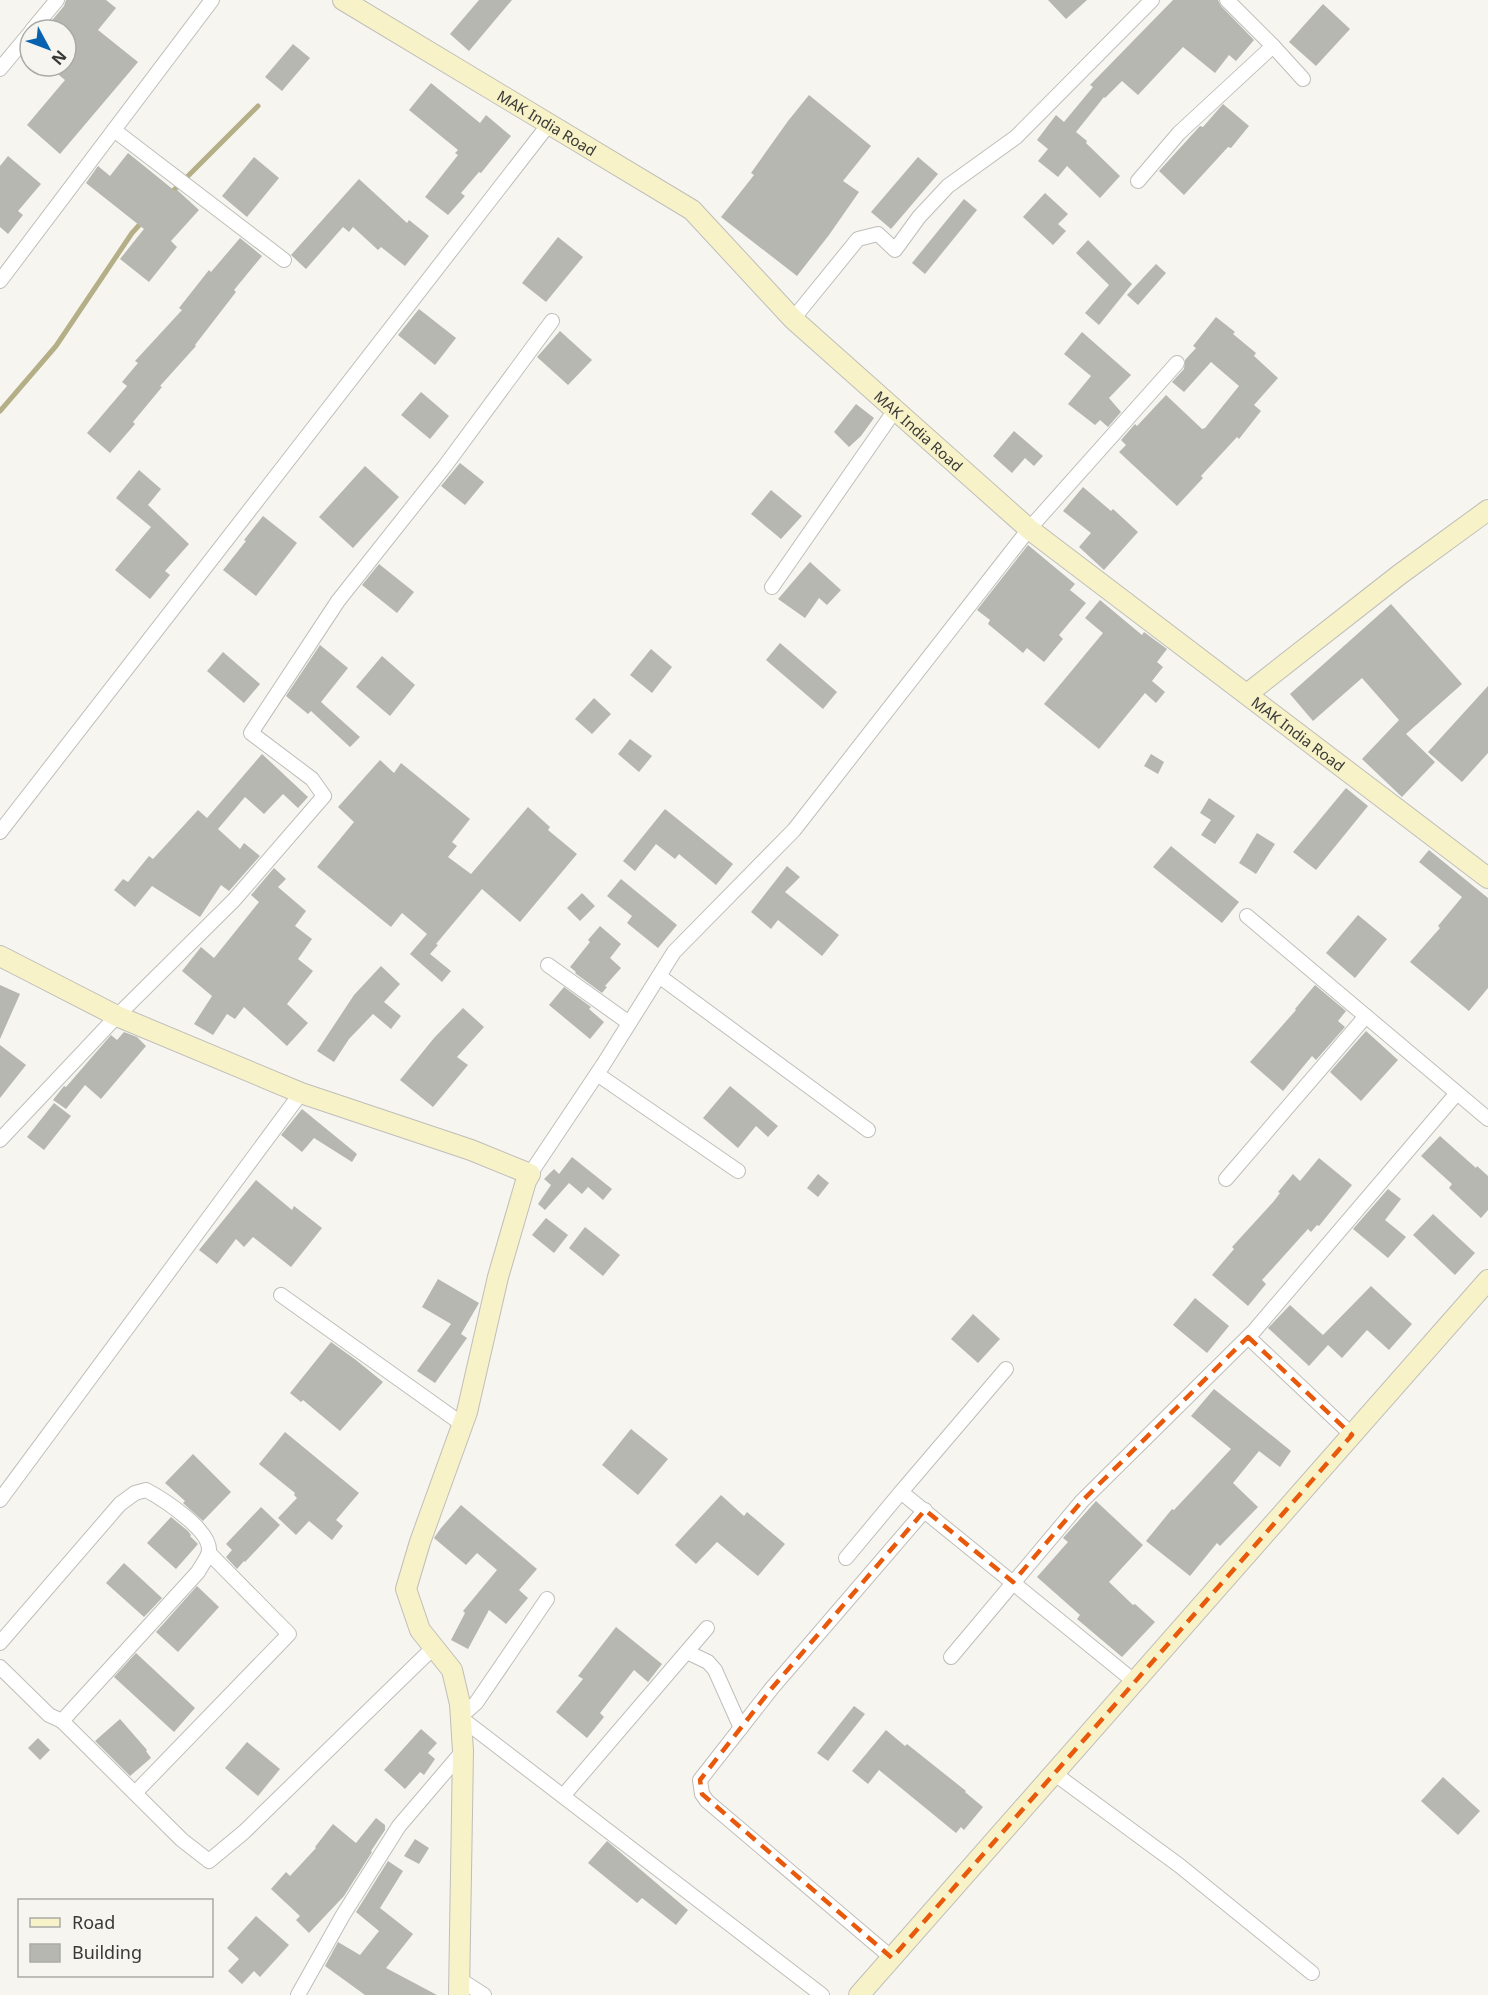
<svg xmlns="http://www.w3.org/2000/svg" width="1488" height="1995" font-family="'Noto Sans',sans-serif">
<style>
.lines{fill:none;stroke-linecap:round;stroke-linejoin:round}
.stream{stroke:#b4af86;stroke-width:5}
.building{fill:#b7b7b2}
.street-casing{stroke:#bfbeba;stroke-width:16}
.secondary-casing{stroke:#bfbeba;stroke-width:22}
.street{stroke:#fff;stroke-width:14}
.secondary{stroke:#f7f2c8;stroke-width:20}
.marked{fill:none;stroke:#e8590c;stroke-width:4.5;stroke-dasharray:12 8;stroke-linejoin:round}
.labels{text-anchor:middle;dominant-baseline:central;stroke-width:5;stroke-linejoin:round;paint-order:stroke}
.street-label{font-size:15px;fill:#393937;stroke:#f6f5f0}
</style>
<rect width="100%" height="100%" fill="#f6f5f0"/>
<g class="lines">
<g class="stream">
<path d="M170,194L258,106"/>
<path d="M0,411L56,346L132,233L142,222"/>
</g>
</g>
<g class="building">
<path d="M66,0H106L116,8L98,30L138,62L60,154L27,125L65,80L48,66H66V30H44L64,6Z"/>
<path d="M479,0H512L469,51L450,34Z"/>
<path d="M1048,0H1087L1066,19Z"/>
<path d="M1173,0H1218L1221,6L1254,40L1236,61L1229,55L1215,73L1183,47L1138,95L1122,81L1105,98L1104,97L1076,132L1087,141L1086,143L1120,176L1100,198L1067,166L1058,177L1038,161L1048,149L1037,140L1056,115L1064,122L1093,87L1090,85Z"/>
<path d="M1323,4L1350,29L1316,66L1289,42Z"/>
<path d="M293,44L310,58L282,91L265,77Z"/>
<path d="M431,83L480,123L486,115L511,136L481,173L479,172L461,193L465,196L448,215L425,197L458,155L455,153L458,150L409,110Z"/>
<path d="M809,95L871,146L843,181L859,192L829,235L797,276L721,217L754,175L751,173L788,121Z"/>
<path d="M1223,104L1249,126L1231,148L1228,147L1184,195L1159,171L1200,126L1203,127Z"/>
<path d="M128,153L175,191L176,189L199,210L171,241L177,247L149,282L120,259L144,229L86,183L98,166L110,176Z"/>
<path d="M8,156L41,184L18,211L23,215L8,234L0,227V166Z"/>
<path d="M254,157L279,178L247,217L222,196Z"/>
<path d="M918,157L938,174L891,229L871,212Z"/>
<path d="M359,179L407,223L409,220L429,236L405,266L381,247L378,250L353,227L349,232L343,227L306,269L291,255Z"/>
<path d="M1045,193L1068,214L1058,224L1066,231L1053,245L1023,217Z"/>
<path d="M964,199L977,210L925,274L912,263Z"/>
<path d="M558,237L583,257L546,302L522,283Z"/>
<path d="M240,238L262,256L234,290L236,292L195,345L196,346L160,386L162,387L133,422L135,424L110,453L87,433L127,386L122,382L138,363L135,361L182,310L179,308L209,270L211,272Z"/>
<path d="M1088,240L1132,284L1099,325L1085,313L1109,285L1076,253Z"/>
<path d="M1156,264L1166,273L1138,305L1127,295Z"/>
<path d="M419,309L456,338L435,365L398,335Z"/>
<path d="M1216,317L1235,332L1233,334L1256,353L1254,356L1278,378L1254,405L1261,411L1239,439L1237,437L1201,476L1203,478L1177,506L1119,452L1126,445L1121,440L1135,424L1137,426L1166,395L1202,429L1205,428L1239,386L1211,362L1184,392L1172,382L1184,369L1185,360L1196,348L1193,346Z"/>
<path d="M560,331L592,360L568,385L537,357Z"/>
<path d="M1082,332L1131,375L1109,398L1121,412L1108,427L1100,420L1095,425L1068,404L1091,376L1064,354Z"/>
<path d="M421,392L449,416L430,439L401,415Z"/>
<path d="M856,404L874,418L861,436L849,447L834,432Z"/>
<path d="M1014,431L1043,456L1034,466L1025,458L1012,473L993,456Z"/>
<path d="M460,463L484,482L465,505L441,486Z"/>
<path d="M365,466L399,497L353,548L319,517Z"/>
<path d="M139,470L161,489L148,505L189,544L165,571L170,575L150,599L115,570L151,527L116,498Z"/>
<path d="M1083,487L1111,511L1113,509L1138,532L1104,570L1079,547L1091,533L1063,511Z"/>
<path d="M771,490L802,516L781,539L751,514Z"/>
<path d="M263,516L297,543L256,596L223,570L246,541L244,540Z"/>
<path d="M1028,545L1075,584L1070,590L1086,603L1059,635L1063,639L1044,662L1027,648L1023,653L988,624L990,620L977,610Z"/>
<path d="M810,562L841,590L827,605L819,598L805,618L778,599Z"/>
<path d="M379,564L414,592L397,613L362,585Z"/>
<path d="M1100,600L1142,635L1144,632L1167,649L1157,662L1163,667L1152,681L1165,692L1156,703L1145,693L1099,749L1044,704L1103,633L1085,618Z"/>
<path d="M1391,604L1462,684L1406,734L1435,762L1402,797L1362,759L1399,720L1362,678L1313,721L1290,694Z"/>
<path d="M780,643L837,692L823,709L766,660Z"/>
<path d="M320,645L348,668L321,702L360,737L350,747L311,711L308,714L286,696Z"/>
<path d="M651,649L672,667L652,693L630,675Z"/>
<path d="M223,652L260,684L244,703L207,671Z"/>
<path d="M382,656L415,685L390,716L356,687Z"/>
<path d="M1488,686V753L1462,782L1428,752Z"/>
<path d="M594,698L611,714L592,734L575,719Z"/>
<path d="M630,739L652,756L639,772L618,754Z"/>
<path d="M262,754L308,797L298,808L283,794L264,814L245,797L218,829L240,849L244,843L260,856L229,891L221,885L200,917L152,886L135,907L114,890L123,879L128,882L149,856L153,859L198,810L207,818Z"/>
<path d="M1151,754L1164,762L1158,774L1144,766Z"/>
<path d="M380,760L394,773L401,763L470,819L452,842L457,846L448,857L471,874L528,807L550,827L548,830L577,854L520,922L482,889L436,944L438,945L430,954L451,971L442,982L410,954L427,934L402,913L391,927L317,867L354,822L338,807Z"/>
<path d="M1346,788L1368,806L1316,870L1293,852Z"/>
<path d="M1209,798L1235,816L1215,844L1201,835L1211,820L1200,813Z"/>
<path d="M665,809L733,864L716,885L679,854L675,859L656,844L635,871L623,861Z"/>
<path d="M1257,833L1275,844L1256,874L1239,863Z"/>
<path d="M1171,846L1239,902L1222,923L1153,867Z"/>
<path d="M1429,850L1488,898V988L1469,1011L1410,962L1440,928L1438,926L1462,897L1419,862Z"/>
<path d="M787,866L800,877L785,892L839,935L822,956L778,920L771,929L751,912Z"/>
<path d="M274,868L286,879L278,887L306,911L295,926L312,939L298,959L313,971L287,1004L308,1023L287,1046L244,1007L235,1019L227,1014L213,1035L194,1024L212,996L182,971L201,947L214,958L259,902L251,895Z"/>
<path d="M621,879L677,925L658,948L627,923L632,916L607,896Z"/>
<path d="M582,893L595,906L580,921L567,908Z"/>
<path d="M1358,915L1387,939L1355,978L1326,953Z"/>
<path d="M600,926L621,944L610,958L621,968L605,986L607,987L602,993L575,973L576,972L570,967L590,942L588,940Z"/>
<path d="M381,966L400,984L384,1002L401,1016L391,1029L373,1014L349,1039L334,1062L317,1051L354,995Z"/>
<path d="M0,985L20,994L0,1039Z"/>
<path d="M1315,985L1346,1011L1338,1021L1345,1027L1316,1060L1312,1056L1283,1091L1250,1062L1296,1010L1295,1009Z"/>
<path d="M564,987L591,1007L589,1009L604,1022L590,1039L549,1005Z"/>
<path d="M463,1008L484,1027L457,1057L468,1065L433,1107L400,1080L434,1038Z"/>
<path d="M1366,1031L1398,1060L1361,1101L1330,1072Z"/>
<path d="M124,1032L137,1037L146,1046L101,1099L85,1085L66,1109L53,1100L64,1086L66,1087L111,1035L117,1040Z"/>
<path d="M0,1045L26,1065L0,1098Z"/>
<path d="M730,1086L778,1126L768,1137L756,1126L738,1148L703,1118Z"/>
<path d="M54,1103L71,1116L44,1150L27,1137Z"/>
<path d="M302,1109L357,1154L352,1162L314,1138L302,1152L281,1135Z"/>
<path d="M1440,1136L1476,1168L1477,1166L1488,1176V1210L1481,1218L1449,1188L1452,1184L1421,1156Z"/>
<path d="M572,1157L612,1189L603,1200L588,1187L582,1194L569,1183L545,1210L538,1204L551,1185L544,1179L554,1169L559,1174Z"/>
<path d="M1319,1158L1352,1185L1319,1226L1317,1225L1311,1232L1308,1229L1262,1280L1266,1284L1248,1306L1212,1275L1234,1249L1232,1247L1274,1201L1280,1193L1278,1192L1293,1174L1300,1181Z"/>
<path d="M818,1174L829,1183L818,1197L807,1188Z"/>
<path d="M256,1180L292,1210L294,1206L322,1228L291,1267L253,1237L244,1247L236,1239L217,1264L199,1250Z"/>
<path d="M1388,1189L1401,1199L1385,1220L1406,1237L1388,1258L1353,1229Z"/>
<path d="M1433,1214L1475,1253L1455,1275L1413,1235Z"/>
<path d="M546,1218L568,1235L554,1253L532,1235Z"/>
<path d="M585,1227L620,1255L603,1276L569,1248Z"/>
<path d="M438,1279L479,1303L461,1334L467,1338L435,1383L417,1371L451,1324L422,1307Z"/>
<path d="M1371,1286L1412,1324L1389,1350L1367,1330L1342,1358L1328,1345L1309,1366L1268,1328L1290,1305L1323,1335Z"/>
<path d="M1195,1298L1229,1326L1207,1353L1173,1325Z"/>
<path d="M973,1314L1000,1339L978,1363L951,1339Z"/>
<path d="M331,1342L356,1360L383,1382L340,1431L303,1400L301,1402L290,1393Z"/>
<path d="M1214,1389L1291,1451L1280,1467L1259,1451L1233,1483L1258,1507L1220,1546L1217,1543L1190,1576L1146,1541L1172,1509L1174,1510L1231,1449L1191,1416Z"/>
<path d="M631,1429L668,1459L638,1495L602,1465Z"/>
<path d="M285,1432L359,1493L336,1520L343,1526L332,1540L309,1521L296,1535L278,1518L297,1498L294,1495L295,1493L259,1464Z"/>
<path d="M193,1454L231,1492L203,1521L183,1503L185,1501L165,1483Z"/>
<path d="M721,1495L744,1516L747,1512L785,1544L758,1576L717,1542L696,1564L675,1545Z"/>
<path d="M1096,1501L1143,1545L1109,1582L1133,1605L1135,1604L1155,1622L1122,1657L1077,1619L1080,1615L1037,1577L1068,1542L1063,1538Z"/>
<path d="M461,1505L537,1569L519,1590L528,1598L506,1624L489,1610L468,1649L451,1640L465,1613L463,1611L497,1570L477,1553L466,1565L434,1538L441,1528Z"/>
<path d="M261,1507L280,1525L245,1562L244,1561L237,1569L226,1557L232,1550L226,1544Z"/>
<path d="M171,1517L188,1531L191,1535L190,1536L198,1544L176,1569L147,1543Z"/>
<path d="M124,1563L162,1598L144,1617L106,1583Z"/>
<path d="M197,1586L219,1607L178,1652L156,1632Z"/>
<path d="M616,1627L662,1664L648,1682L634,1670L600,1713L604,1717L587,1738L556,1712L583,1679L578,1676Z"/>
<path d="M136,1653L195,1708L174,1732L114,1677Z"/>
<path d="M854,1706L865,1714L828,1761L817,1753Z"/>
<path d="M120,1719L147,1750L146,1751L151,1758L130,1776L95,1741Z"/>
<path d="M421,1729L437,1743L428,1753L435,1759L424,1775L420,1772L405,1789L384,1770Z"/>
<path d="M886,1730L905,1746L907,1744L966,1791L965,1792L983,1807L964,1830L961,1827L956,1833L879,1770L868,1784L852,1771Z"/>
<path d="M38,1738L50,1750L40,1760L28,1748Z"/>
<path d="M247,1742L280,1769L258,1796L225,1768Z"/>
<path d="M1443,1777L1480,1811L1458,1835L1421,1801Z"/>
<path d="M376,1818L385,1825V1830L371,1851L372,1852L344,1896L309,1933L296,1920L300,1916L271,1889L286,1872L290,1876L316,1848L315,1847L333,1824L356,1843Z"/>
<path d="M415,1839L429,1848L419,1864L404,1856Z"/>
<path d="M607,1841L688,1910L676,1925L642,1898L637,1903L588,1863Z"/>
<path d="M388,1861L403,1871L380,1908L413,1934L386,1968L437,1995H365L325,1966L338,1942L360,1955L379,1931L356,1912Z"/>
<path d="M256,1916L289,1945L260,1977L254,1971L242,1984L228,1971L239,1959L227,1948Z"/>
</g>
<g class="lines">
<defs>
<g id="street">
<path d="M1227,0L1273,46L1303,79"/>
<path d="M32,30L57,0"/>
<path d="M0,69L30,33"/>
<path d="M114,130L284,260"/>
<path d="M1138,181L1179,133L1273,46"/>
<path d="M0,281L212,0"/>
<path d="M793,319L858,239L878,234L895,250L919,217L948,186L1016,137L1152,0"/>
<path d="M772,587L895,410"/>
<path d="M0,832L549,124"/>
<path d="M1247,916L1488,1119"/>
<path d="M548,965L629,1023"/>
<path d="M659,976L868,1130"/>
<path d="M597,1074L738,1171"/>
<path d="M0,1140L117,1016L234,900L324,796L312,779L251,733L338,601L445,466L552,321"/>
<path d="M530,1174L603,1065L674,952L794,830L1029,529L1177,363"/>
<path d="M1226,1179L1366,1016"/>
<path d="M281,1295L462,1424"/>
<path d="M1248,1337L1352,1435"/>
<path d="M1006,1369L901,1492L1135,1682"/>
<path d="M0,1500L301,1093"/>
<path d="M846,1558L901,1492"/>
<path d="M0,1643L120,1504L135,1493L146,1490C163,1499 211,1530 209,1551C208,1558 201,1566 198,1572L62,1721"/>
<path d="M687,1652L708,1662L715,1670L741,1728"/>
<path d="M951,1657L1082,1501L1254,1331L1457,1093"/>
<path d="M0,1667L49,1715L62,1721L182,1840L209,1861L244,1832L434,1647"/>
<path d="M461,1716L476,1703L547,1599"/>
<path d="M461,1718L822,1995"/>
<path d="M1055,1774L1180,1866L1312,1973"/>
<path d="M135,1793L289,1634L209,1553"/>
<path d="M563,1796L707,1628"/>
<path d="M892,1958L707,1801L702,1794L700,1780L772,1688L925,1510"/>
<path d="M459,1979L484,1995"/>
<path d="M298,1995L343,1915L399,1826L463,1751"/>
</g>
<g id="secondary">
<path id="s1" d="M343,0L692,210L793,319L1029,529L1488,878"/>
<path d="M1247,694L1399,575L1488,510"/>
<path d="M0,956L117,1016L301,1093L471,1150L530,1174L526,1181L498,1277L467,1412L420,1542L406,1589L420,1630L452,1670L460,1704L463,1751L459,1995"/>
<path d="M859,1995L1488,1280"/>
</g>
</defs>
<use href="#street" class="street-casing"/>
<use href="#secondary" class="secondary-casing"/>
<use href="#street" class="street"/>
<use href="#secondary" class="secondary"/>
</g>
<path class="marked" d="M1248,1337L1352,1435L892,1958L702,1794L700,1780L772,1688L925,1510L1013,1582L1082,1501Z"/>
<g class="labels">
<g class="street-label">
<text stroke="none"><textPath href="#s1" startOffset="238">MAK India Road</textPath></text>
<text stroke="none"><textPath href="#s1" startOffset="724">MAK India Road</textPath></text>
<text stroke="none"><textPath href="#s1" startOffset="1210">MAK India Road</textPath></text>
</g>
</g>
<rect x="18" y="1899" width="195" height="78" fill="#f6f5f0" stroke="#aaaaa6" stroke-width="1.5"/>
<rect x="30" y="1918" width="30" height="9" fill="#f7f2c8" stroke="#aaaaa6" stroke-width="1.5"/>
<text x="72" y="1929" font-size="18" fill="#393937">Road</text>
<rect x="30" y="1944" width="30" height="18" fill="#b7b7b2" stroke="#aaaaa6" stroke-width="1.5"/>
<text x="72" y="1959" font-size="18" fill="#393937">Building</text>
<g transform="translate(48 48) rotate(131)"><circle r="28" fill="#f6f5f0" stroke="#aaaaa6" stroke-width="1.5"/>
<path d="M0-4.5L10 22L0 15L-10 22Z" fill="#0862af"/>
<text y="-9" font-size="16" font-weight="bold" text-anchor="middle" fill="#393937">N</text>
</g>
</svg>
